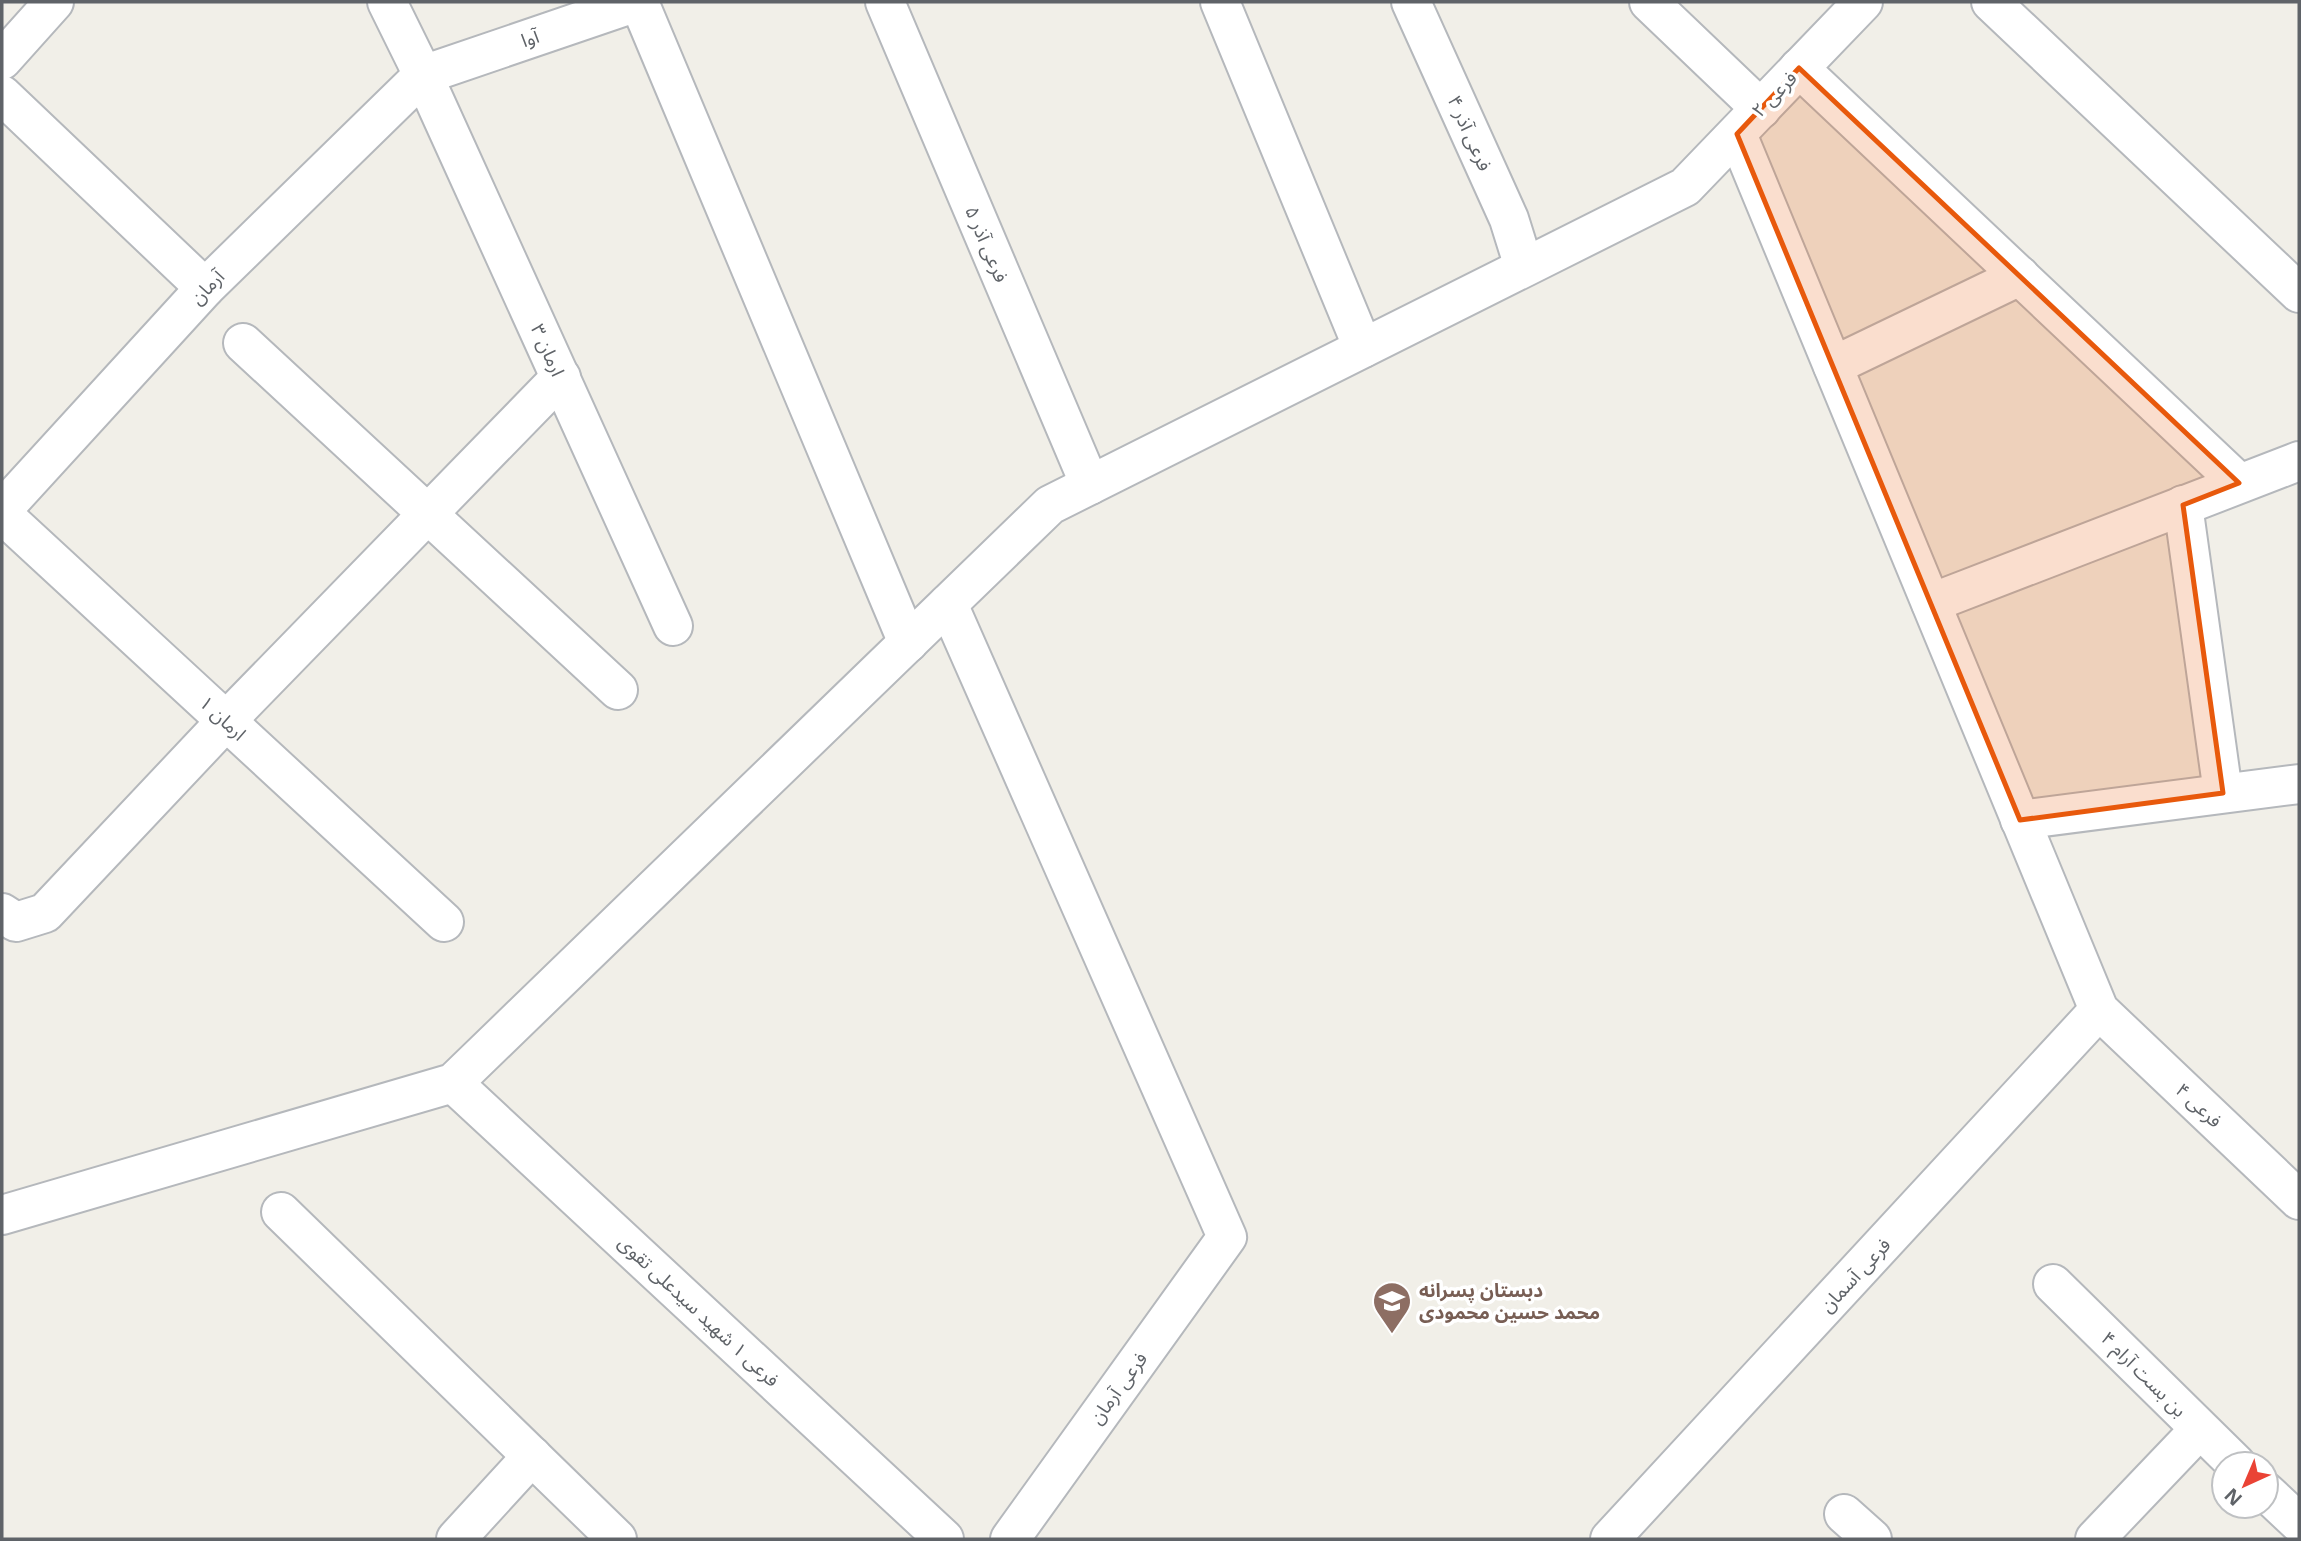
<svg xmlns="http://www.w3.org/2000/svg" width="2301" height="1541" font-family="'Open Sans','Noto Sans Arabic',sans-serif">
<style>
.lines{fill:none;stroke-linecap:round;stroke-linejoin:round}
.minor-casing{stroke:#b5b8bc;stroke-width:42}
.minor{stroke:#fff;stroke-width:38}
.marked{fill:#e8590c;fill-opacity:0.2;stroke:#e8590c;stroke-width:5;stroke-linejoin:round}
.labels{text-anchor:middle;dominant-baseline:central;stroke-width:7;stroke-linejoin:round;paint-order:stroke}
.street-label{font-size:19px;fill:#5f6368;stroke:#fff}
.education-label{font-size:19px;font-weight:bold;fill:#785e54;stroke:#fff;text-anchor:start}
</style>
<rect width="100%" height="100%" fill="#f1efe8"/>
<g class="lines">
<defs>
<g id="minor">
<path d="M387,2L423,75L673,626"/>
<path d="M639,2L908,643"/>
<path d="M885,2L1090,485"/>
<path d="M1220,2L1363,348"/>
<path d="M1411,2L1509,219L1524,267"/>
<path d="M1649,2L1761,109"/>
<path d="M1991,2L2299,293"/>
<path d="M2,60L54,2"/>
<path d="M1799,68L2239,483"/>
<path d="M2,95L205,288"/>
<path d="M1737,134L2099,1010L2299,1200"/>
<path d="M243,343L618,690"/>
<path d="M1833,366L2020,276"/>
<path d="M2183,505L2223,793"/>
<path d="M2,510L205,288L423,75L637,2"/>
<path d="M2,514L444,922"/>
<path d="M1931,603L2299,461"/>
<path d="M948,604L1227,1237L1010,1539"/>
<path d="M2020,820L2299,784"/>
<path d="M2,913L16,922L45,913L226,721L561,377"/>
<path d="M453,1083L944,1539"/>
<path d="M281,1212L617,1539"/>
<path d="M2,1215L453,1083L1050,505L1685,187L1863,2"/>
<path d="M2053,1284L2236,1464"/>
<path d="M2266,1492L2299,1523"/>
<path d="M1844,1514L1872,1539"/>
<path d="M456,1539L532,1456"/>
<path d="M1610,1539L2099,1010"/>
<path d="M2095,1539L2199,1430"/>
</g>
</defs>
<use href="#minor" class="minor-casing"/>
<use href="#minor" class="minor"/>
</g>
<path class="marked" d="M1799,68L2239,483L2183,505L2223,793L2020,820L1737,134Z"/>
<defs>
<symbol id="school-pin" viewBox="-11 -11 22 30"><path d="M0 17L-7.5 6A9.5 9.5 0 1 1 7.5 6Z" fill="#8d6e63" stroke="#fff"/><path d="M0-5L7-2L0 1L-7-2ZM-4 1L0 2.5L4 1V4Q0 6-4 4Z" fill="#fff"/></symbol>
</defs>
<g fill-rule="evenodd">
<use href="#school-pin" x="1370" y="1279" width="44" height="60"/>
</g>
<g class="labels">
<g class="street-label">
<text transform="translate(530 38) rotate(-19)">آوا</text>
<text transform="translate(1774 94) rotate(-46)">فرعی ۲</text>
<text transform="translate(1470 133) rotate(66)">فرعی آذر ۴</text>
<text transform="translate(987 244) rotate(67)">فرعی آذر ۵</text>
<text transform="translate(207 287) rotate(-46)">آرمان</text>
<text transform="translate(548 350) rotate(66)">ارمان ۳</text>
<text transform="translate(223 718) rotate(43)">ارمان ۱</text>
<text transform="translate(2199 1105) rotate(43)">فرعی ۴</text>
<text transform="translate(1855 1275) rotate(-47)">فرعی آسمان</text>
<text transform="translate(699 1311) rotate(43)">فرعی ۱ شهید سیدعلی تقوی</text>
<text transform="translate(2144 1374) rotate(45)">بن بست آرام ۴</text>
<text transform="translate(1118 1388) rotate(-54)">فرعی آرمان</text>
</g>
<g class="education-label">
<text x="1419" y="1290">دبستان پسرانه<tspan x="1419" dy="22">محمد حسین محمودی</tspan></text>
</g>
</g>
<rect width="2301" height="1541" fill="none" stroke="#5f6368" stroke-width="7"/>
<g transform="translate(2245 1485) rotate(224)"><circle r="33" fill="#ffffff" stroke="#bfc1c3" stroke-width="2"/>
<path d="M0-5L12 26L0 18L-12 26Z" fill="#ea4335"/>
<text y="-10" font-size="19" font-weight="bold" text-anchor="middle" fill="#5f6368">N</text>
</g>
</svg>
